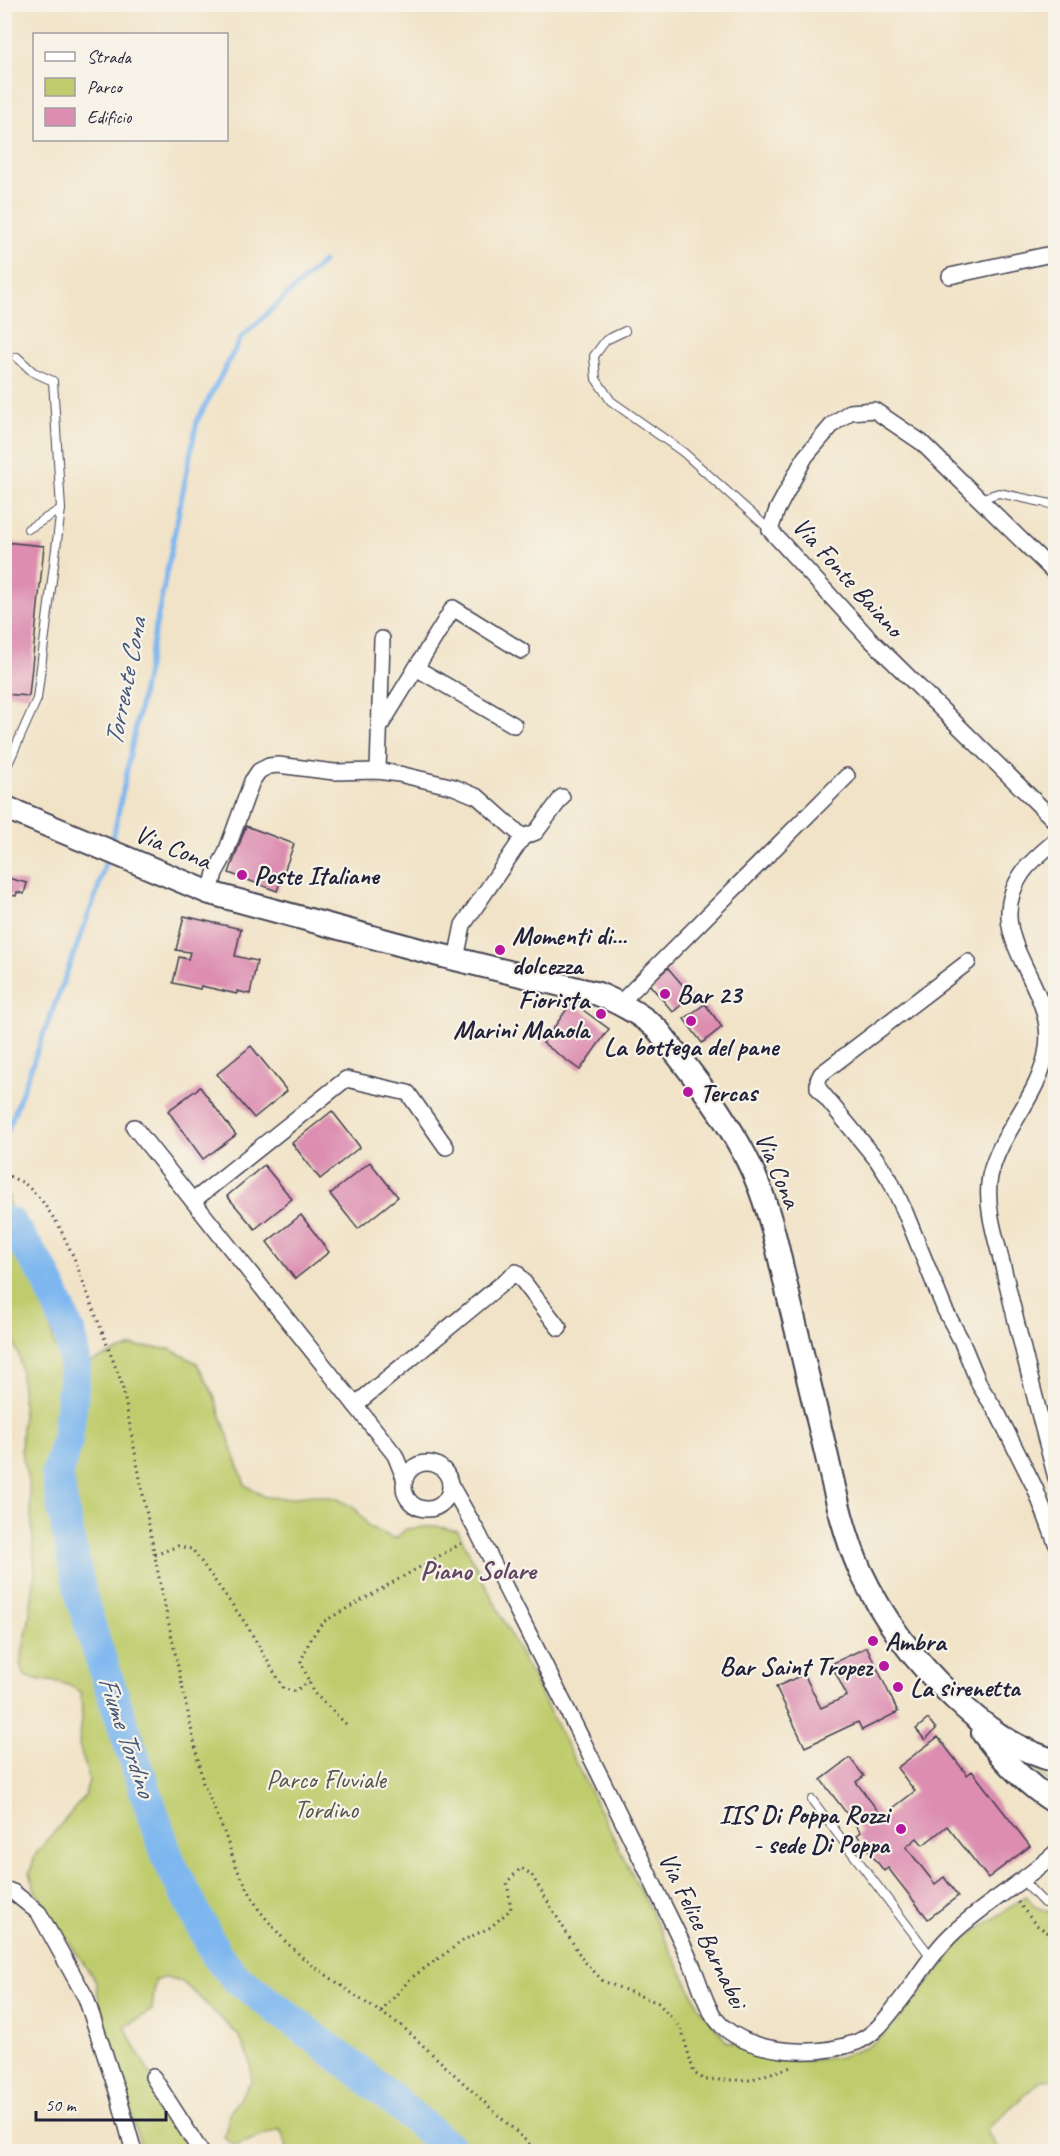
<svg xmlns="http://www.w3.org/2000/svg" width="1060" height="2156" font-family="Caveat,sans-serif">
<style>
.green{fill:#bfcc6d;stroke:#707754;stroke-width:1.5}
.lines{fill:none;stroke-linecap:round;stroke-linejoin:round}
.stream{stroke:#7eb7ef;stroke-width:5}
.river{stroke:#7eb7ef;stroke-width:32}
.building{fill:#dc8db0}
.lane-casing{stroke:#413f50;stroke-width:10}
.street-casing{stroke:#413f50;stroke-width:18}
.primary-casing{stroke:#413f50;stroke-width:26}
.path{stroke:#413f50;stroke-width:3;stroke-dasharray:1.5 4.5;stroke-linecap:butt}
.lane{stroke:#fff;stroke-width:8}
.street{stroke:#fff;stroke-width:15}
.primary{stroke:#fff;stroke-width:22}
.poi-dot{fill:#b5179e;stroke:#f7f3e8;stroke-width:2}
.labels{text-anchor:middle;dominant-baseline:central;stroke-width:4.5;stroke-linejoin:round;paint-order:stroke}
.street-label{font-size:26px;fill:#22223b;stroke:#f7f3e8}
.poi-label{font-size:26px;font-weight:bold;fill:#22223b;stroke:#f7f3e8;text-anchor:start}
.park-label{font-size:26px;fill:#51554a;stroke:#f7f3e8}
.water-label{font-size:27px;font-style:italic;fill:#42567a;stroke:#f7f3e8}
.neighbourhood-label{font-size:27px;font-weight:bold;fill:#634764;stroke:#f7f3e8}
</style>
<rect width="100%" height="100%" fill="#f7f3e8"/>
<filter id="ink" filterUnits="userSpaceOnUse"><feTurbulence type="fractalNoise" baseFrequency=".0167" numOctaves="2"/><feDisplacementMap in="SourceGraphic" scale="12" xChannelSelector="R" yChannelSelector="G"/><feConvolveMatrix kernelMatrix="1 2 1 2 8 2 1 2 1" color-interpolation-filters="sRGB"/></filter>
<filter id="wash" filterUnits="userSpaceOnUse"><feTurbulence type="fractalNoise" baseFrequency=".008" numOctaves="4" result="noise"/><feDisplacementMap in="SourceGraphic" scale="24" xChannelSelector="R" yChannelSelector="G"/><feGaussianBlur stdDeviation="1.35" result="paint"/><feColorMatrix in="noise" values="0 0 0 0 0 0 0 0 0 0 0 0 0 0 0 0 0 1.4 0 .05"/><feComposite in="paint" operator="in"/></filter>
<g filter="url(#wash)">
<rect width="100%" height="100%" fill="#f1e3c7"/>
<g class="green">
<path d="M4,1192L9,1197L12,1249L45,1303L55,1347L85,1364L132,1346L170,1349L197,1363L214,1396L245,1485L265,1497L288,1498L312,1495L336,1498L356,1509L369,1527L395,1539L406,1529L436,1526L458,1531L699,2006L726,2041L770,2055L804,2061L840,2057L867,2047L882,2036L904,2013L962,1941L1026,1896L1036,1907L1055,1914V2079L1041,2080L986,2130L998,2148L993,2152H289L280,2129L235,2146L224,2138L230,2112L252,2081L250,2061L239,2036L197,1995L181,1981L166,1977L155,1981L152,2010L125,2027L188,2147L180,2151H142L101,2013L96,1982L35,1891L30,1872L35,1855L85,1796L89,1780L79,1744L82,1719L81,1693C62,1677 45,1684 25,1676L20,1664L29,1621L35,1572L29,1484L21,1451L23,1404L20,1359L5,1322Z"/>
<path d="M998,1748L1055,1770V1785Z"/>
</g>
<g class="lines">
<g class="stream">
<path d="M110,847L117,820L197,421L241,338L323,262"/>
<path d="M4,1140L97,892L107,856"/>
</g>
<path class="river" d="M4,1222L10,1223L46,1276L71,1337L75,1368L72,1398L67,1441L57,1473L63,1510L81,1595L94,1639L169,1861L216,1954L235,1977L361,2073L454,2152"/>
</g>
<g id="blocks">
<g class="building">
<path d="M4,542L44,546L29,696L4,694Z"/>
<path d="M246,826L294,844L277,891L229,873Z"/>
<path d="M4,877L27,883L24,894L17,892L16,896L4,894Z"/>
<path d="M184,916L241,929L235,956L257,961L250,994L237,991V994L201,986L200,989L173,983L179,957L188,959L190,952L176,950Z"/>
<path d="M668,968L692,996L673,1012L649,984Z"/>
<path d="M572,1002L609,1029L580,1070L543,1043Z"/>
<path d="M705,1004L722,1027L702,1043L684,1019Z"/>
<path d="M251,1046L287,1091L254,1118L217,1074Z"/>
<path d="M200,1087L236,1135L203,1159L168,1111Z"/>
<path d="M332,1111L360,1147L320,1179L292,1143Z"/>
<path d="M370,1162L398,1197L358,1229L330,1194Z"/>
<path d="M264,1165L292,1199L255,1229L227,1196Z"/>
<path d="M301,1215L329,1252L295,1279L267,1242Z"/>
<path d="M867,1647L898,1712L862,1730L858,1722L805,1747L776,1687L804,1674L821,1708L847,1696L831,1664Z"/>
<path d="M928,1719L936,1729L925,1740L916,1729Z"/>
<path d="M938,1737L967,1775L972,1771L1030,1846L988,1878L947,1826L923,1845L917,1838L906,1847L935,1884L944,1877L958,1896L928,1919L888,1868L884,1871L857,1835L861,1832L821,1780L850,1758L864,1776L856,1782L884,1819L895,1810L893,1808L915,1791L897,1768Z"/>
</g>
</g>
</g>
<g filter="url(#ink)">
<use href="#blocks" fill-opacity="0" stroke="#413f50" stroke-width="1.5"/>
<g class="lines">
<defs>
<g id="lane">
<path d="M625,331L606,340L594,356L596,379L611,401L683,452L770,530"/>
<path d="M17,357L33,372L53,381L61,509"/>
<path d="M979,499L999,493L1056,505"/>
<path d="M4,773L37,699L61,509L28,529"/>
<path d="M812,1800L932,1958"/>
<path d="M1022,1880L1044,1903H1056"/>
</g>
<g id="street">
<path d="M950,276L1056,253"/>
<path d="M1056,574L921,442L874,410L850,412L833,424L805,457L777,510L770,530L867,636L1056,822"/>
<path d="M416,668L514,725"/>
<path d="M379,728L453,608L522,651"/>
<path d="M378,771L382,639"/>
<path d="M523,837L536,832L562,797"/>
<path d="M1056,840C1045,850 1032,860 1023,872C978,937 1056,982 1047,1048C1041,1095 1000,1131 990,1176C984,1208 998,1244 1005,1275C1021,1343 1038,1410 1056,1478"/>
<path d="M210,893L215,873L225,855L252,781L259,771L269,766L278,765L334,772L378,771L399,774L454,787L478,797L523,837L463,925L456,959"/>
<path d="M968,962L821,1074L818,1080V1088L877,1160L890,1180L905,1212L945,1310L961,1340L980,1386L998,1414L1035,1488L1056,1543"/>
<path d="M620,1003L847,776"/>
<path d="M134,1127L395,1455L405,1480"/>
<path d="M193,1201L346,1079L408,1093L446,1147"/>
<path d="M355,1405L516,1272L559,1328"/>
<circle cx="427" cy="1486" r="23"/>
<path d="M450,1484L478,1533C540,1656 603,1779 663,1904C673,1924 683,1944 692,1965C701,1985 706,2011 722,2026C755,2055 818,2057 857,2042C874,2035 885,2020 896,2006C915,1983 931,1953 953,1933C985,1903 1024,1882 1056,1852"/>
<path d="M4,1889L13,1892L39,1913L86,1998L117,2091L134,2152"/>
<path d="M153,2077L201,2152"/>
</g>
<g id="primary">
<path d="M4,807L210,893L435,954L598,994C620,1003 640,1013 658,1030C696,1079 738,1130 760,1189C774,1226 781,1265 790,1303C802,1353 814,1403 826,1453C835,1492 844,1534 860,1570C882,1617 915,1662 953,1697C983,1726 1015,1750 1056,1761"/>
<path d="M983,1733C1002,1759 1028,1786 1056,1803"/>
</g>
</defs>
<use href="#lane" class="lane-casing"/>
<use href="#street" class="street-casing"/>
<use href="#primary" class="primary-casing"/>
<g class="path">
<path d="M4,1174L24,1183L40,1198L59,1226L74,1258L122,1384L159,1578L203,1783L223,1829L237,1869L259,1910L285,1941L304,1959L360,1999L402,2026L538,2152"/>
<path d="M155,1555L178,1546L192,1549L246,1624L284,1689L295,1691L309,1682"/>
<path d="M346,1724L313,1692L301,1661L310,1640L323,1622L464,1542"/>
<path d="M1018,1902L1035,1924L1056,1938"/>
<path d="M381,2012L411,1978L464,1940L491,1927L511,1909L507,1882L521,1868L531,1874L583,1960L603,1981L658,2003L681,2028L694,2073L705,2080H749L791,2067"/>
</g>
<use href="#lane" class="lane"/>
<use href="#street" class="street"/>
<use href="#primary" class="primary"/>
</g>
</g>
<g class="poi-dot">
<circle cx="242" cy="875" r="6"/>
<circle cx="500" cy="950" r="6"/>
<circle cx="665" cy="994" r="6"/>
<circle cx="601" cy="1014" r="6"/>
<circle cx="691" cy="1021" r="6"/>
<circle cx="688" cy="1092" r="6"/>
<circle cx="873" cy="1641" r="6"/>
<circle cx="884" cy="1666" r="6"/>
<circle cx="898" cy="1687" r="6"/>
<circle cx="901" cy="1829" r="6"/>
</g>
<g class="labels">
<g class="street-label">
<text transform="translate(848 577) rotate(48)">Via Fonte Baiano</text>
<text transform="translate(173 847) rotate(22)">Via Cona</text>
<text transform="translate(778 1170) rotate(67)">Via Cona</text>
<text transform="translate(703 1930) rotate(64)">Via Felice Barnabei</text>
</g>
<g class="poi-label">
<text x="254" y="875">Poste Italiane</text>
<text x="512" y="935">Momenti di...<tspan x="512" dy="30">dolcezza</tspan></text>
<text x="677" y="994">Bar 23</text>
<text x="589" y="999" text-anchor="end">Fiorista<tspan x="589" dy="30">Marini Manola</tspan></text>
<text x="691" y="1046" text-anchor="middle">La bottega del pane</text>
<text x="700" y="1092">Tercas</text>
<text x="885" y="1641">Ambra</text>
<text x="872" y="1666" text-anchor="end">Bar Saint Tropez</text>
<text x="910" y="1687">La sirenetta</text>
<text x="889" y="1814" text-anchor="end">IIS Di Poppa Rozzi<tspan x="889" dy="30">- sede Di Poppa</tspan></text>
</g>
<g class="park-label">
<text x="326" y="1779">Parco Fluviale<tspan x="326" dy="30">Tordino</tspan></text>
</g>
<g class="water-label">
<text transform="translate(125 682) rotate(-79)">Torrente Cona</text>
<text transform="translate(127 1736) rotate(71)">Fiume Tordino</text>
</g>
<g class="neighbourhood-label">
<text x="478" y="1570">Piano Solare</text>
</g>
</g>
<rect width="1060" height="2156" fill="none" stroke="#f7f3e8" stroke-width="24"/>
<rect x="33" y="33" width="195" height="108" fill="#f7f3e8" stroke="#a29fa3" stroke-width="1.5"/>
<rect x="45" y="52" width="30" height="9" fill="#ffffff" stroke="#a29fa3" stroke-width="1.5"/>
<text x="87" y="63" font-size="18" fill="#22223b">Strada</text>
<rect x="45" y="78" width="30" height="18" fill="#bfcc6d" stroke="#a29fa3" stroke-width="1.5"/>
<text x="87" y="93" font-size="18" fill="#22223b">Parco</text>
<rect x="45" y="108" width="30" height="18" fill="#dc8db0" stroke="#a29fa3" stroke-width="1.5"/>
<text x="87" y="123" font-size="18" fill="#22223b">Edificio</text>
<path d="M36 2111v9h130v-9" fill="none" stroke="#22223b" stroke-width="3"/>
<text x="45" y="2111" font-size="18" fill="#22223b" stroke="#f7f3e8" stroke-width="4.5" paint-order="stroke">50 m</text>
</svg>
